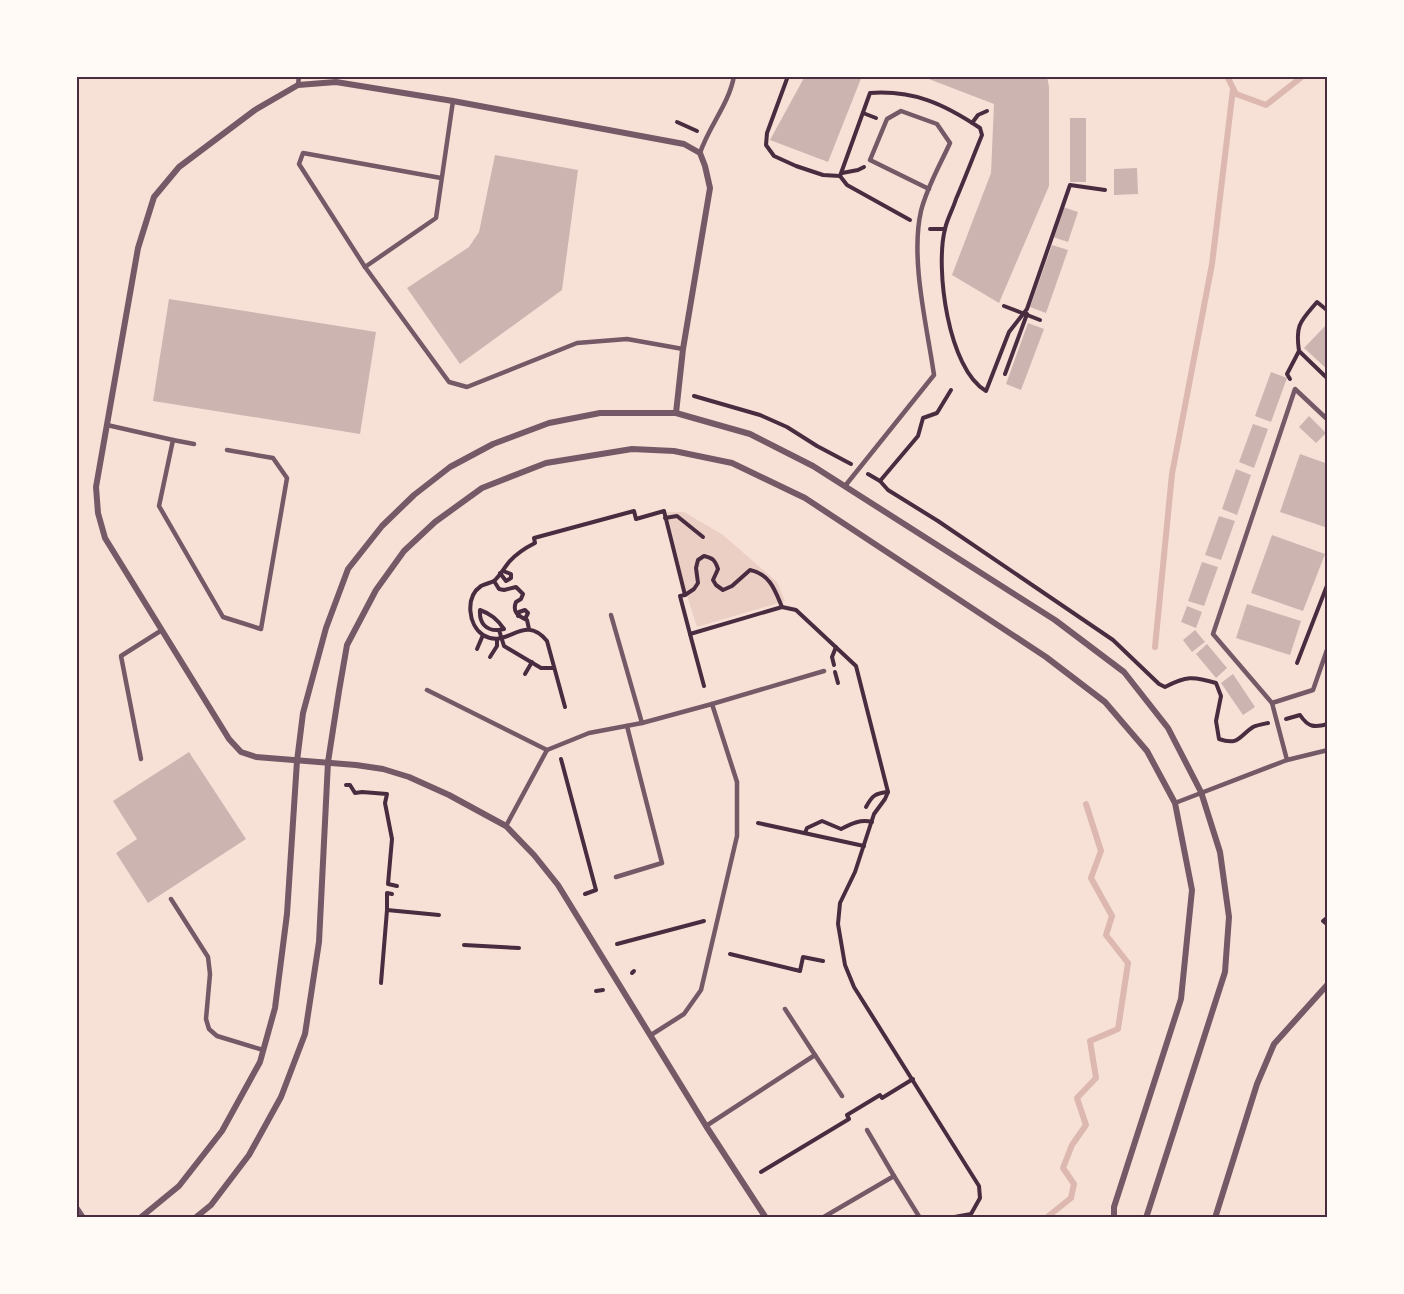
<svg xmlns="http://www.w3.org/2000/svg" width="1404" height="1294" font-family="Bitter,serif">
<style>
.green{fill:#ebcfc5}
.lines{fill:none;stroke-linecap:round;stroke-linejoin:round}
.stream{stroke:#dcb8b0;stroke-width:6}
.building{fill:#ccb4b1}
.path{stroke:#4a2c40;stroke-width:4}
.service{stroke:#755966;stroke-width:4.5}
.minor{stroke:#755966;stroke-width:6}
.neatline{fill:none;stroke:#4a2c40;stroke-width:2}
</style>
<rect width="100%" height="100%" fill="#f7e1d7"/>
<path class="green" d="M667,512H684L723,535L777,582L785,601L697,627L688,599Z"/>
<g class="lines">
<g class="stream">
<path d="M1227,76L1236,94L1266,105L1303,76"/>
<path d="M1155,647L1172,474L1212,264L1233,89"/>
<path d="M1046,1218L1071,1198L1074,1184L1063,1168L1072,1145L1086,1125L1077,1098L1096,1078L1090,1041L1118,1029L1128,963L1106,935L1112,916L1091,878L1101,851L1086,804"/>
</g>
</g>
<g class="building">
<path d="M805,76H862L828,162L770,140Z"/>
<path d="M921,76H1047L1049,87V186L999,303L952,275L991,173L994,104Z"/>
<rect x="1070" y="118" width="16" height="64"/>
<path d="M495,155L578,170L562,290L460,364L407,288L469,247L479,232Z"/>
<path d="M1137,168L1138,194L1114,195V169Z"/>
<path d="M1063,207L1078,212L1068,242L1053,237Z"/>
<path d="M1052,245L1068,250L1046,313L1030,307Z"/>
<path d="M169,299L376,332L360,434L153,401Z"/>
<path d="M1028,323L1044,329L1021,390L1006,384Z"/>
<path d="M1328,323V370L1304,348Z"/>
<path d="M1271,372L1287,378L1271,422L1255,416Z"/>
<path d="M1309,416L1326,433L1316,443L1299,427Z"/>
<path d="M1253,424L1268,429L1254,468L1239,462Z"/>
<path d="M1300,454L1328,464V528L1280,512Z"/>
<path d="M1236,469L1251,475L1237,515L1222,509Z"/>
<path d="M1219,516L1235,521L1221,560L1205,555Z"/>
<path d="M1272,535L1325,554L1303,611L1251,593Z"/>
<path d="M1202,562L1218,567L1204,606L1188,601Z"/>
<path d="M1247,604L1301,621L1290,655L1236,638Z"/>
<path d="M1187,606L1202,612L1196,628L1181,622Z"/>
<path d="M1195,630L1205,642L1192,652L1183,640Z"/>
<path d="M1207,644L1227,668L1216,678L1196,654Z"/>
<path d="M1233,674L1255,707L1243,715L1221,683Z"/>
<path d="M189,752L246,839L148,903L116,853L137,839L113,801Z"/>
</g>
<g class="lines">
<g class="path">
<path d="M788,76L767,133L766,145L774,156L796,166L823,175L840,176L847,185L910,220"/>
<path d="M863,113L876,118"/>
<path d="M677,122L697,131"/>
<path d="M972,123L978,115L987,111"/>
<path d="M842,173L858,170L864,167"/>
<path d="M840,176L870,93C914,90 944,104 980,128L982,135C973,157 965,178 956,199C953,209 947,219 945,229C935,268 948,369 986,391L1009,332L1027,309L1070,185L1105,190"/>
<path d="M930,229H945"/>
<path d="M1004,306L1040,320"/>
<path d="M1299,351C1295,324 1301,321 1317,302L1328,311"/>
<path d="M1005,374L1027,314"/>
<path d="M1290,379L1287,374L1299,351L1328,379"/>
<path d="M694,396L760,415L787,427L817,446L851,464"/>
<path d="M868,474L880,481L888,490L938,521L1113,640L1159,684L1165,687C1186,676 1193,676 1216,683L1221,696L1216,721L1219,739C1239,746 1239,736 1253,727C1257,725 1263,724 1268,723"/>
<path d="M880,481L918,436L923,418L937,413L951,390"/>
<path d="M665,518L677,516L703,537"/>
<path d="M500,573L506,581L511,578V574L503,571"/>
<path d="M494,581L499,589L504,590L516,587L523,594L521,599L516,602C512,612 518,616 527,620L529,629"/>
<path d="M685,595L694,589L698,583L696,568L698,560L704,556C713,558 715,560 718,569L713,580L716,585L723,590L732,586L750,570C770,574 775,590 782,607"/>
<path d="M518,616L519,612L525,610L528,613L525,619"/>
<path d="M499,630C486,631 479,623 480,610C491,614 497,619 504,629L499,630L504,646L541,668H554"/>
<path d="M477,649L483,635"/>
<path d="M490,657L497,646V639"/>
<path d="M1297,663L1328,583"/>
<path d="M834,665L832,657L836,647"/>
<path d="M835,672L838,683"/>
<path d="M525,674L532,662"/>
<path d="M704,686L690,634L782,607L796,610L856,666L888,792L885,799L874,814L855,872L840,903L838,924L845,965L854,987L979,1186L980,1198L971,1214L949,1218"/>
<path d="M565,707L547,641C523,612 508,650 483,635C468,625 465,597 481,586C485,584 490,583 494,581C500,576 504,568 509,562C516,554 525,548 535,543L534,538L634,511L636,519L664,511L685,595L680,596L690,634"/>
<path d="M1286,719L1300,715C1308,727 1314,728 1328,724"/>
<path d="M561,759L596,890L585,894"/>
<path d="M346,785H350L355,793L362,792L387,794L385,803L392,839L388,884L397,886"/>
<path d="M866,807C872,796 875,793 888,792"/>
<path d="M758,823L864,846"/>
<path d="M805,833L807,828L822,821L841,829C851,824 860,819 872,822"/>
<path d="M392,894L387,893V910L439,915"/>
<path d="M1328,917L1323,921L1328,925"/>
<path d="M617,944L704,921"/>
<path d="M464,945L519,948"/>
<path d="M730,954L800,971L803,957L823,961"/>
<path d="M632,973L634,971"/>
<path d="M381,983L387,910"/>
<path d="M596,991L603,990"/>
<path d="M761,1172L849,1119L847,1115L880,1095L882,1098L913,1079"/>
</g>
<g class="service">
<path d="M675,76H680"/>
<path d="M298,85L299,76"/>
<path d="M700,153C709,126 729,104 734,76"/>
<path d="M441,178L303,153L299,164L365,267L436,218L453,101"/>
<path d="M365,267L449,382L467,387L577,343L627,339L683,349"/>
<path d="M107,425L173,440L159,506L223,617L261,629L287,478L273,458L227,450"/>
<path d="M173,440L194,444"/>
<path d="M845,486L934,375C927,326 910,259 921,211C927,187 940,165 950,143L937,124L901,111L887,119L870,160L929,189"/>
<path d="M611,615L642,723"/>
<path d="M427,690L547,750"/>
<path d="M1272,703L1313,690L1328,647"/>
<path d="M712,704L824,671"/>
<path d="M141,759L121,656L162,630"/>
<path d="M1287,760L1272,703L1213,634L1295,389L1328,420"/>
<path d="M1175,803L1287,760L1328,750"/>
<path d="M506,826L547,750L589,733L642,723L712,704L737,782V836L701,990L684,1014L651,1035"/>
<path d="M616,877L662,863L627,726"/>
<path d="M171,899L208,957L210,974L206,1019L209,1029L217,1036L263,1050"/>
<path d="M785,1009L815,1055"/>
<path d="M706,1126L815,1055L842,1096"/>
<path d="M867,1130L894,1176"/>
<path d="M76,1206L84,1218"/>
<path d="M822,1218L894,1176L920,1218"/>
</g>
<g class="minor">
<path d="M676,413L683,349L710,188L705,166L700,153L684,144L453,101L336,82L298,85L255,110L179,167L154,197L138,248L96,487L98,513L105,538L229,739L241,752L256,757L356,765L383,769L409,777L449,795L506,826L534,855L558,885L706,1126L766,1218"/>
<path d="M140,1218L179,1186L222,1131L260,1062L275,1008L287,914L297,761L303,713L326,628L348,569L382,526L414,495L450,467L493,444L549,423L600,413H676L750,434L813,466L1055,620L1124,672L1168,728L1201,792L1220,852L1229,917L1225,972L1146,1218"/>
<path d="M195,1218L211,1205L249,1155L281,1097L305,1034L319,942L328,762L339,691L347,645L376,590L404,551L435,522L482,488L546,463L632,449L674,451L732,463L805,498L1046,657L1105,702L1147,751L1175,803L1192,890L1181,999L1114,1207V1218"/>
<path d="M1215,1218L1257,1084L1274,1044L1328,984"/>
</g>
</g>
<rect width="1404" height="1294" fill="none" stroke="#fffaf5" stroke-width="156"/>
<rect x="78" y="78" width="1248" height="1138" class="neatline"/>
</svg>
